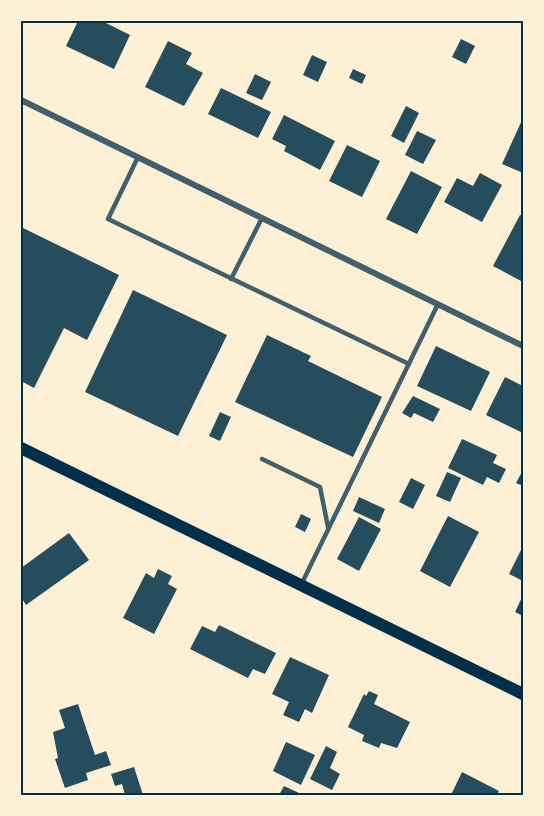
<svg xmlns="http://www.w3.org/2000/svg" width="544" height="816" font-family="Quicksand,sans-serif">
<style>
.building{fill:#264d5e}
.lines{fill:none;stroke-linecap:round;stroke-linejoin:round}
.service{stroke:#3f606c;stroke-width:4.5}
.minor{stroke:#3f606c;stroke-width:6}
.secondary{stroke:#003049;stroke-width:12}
.neatline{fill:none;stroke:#003049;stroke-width:2}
</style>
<rect width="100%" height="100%" fill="#fdf0d5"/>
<g class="building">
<path d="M78,21H102L130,35L114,69L66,46Z"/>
<path d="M461,39L475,46L466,64L452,57Z"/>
<path d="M168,41L192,53L186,64L203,73L184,106L145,87Z"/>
<path d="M312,55L327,62L318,82L303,75Z"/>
<path d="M353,69L366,75L362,84L349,78Z"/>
<path d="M255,74L271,82L262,100L246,93Z"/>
<path d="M221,88L271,112L258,138L208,114Z"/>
<path d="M406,106L419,113L404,143L391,136Z"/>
<path d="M284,115L335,141L320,170L284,151L286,146L272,139Z"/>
<path d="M523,118V173L502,164Z"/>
<path d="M417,131L436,140L423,164L405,155Z"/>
<path d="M347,145L380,161L362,197L329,181Z"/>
<path d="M411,171L442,187L417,234L386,219Z"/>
<path d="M480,173L502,185L482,222L444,202L457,178L473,186Z"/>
<path d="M520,215L523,216V282L493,266Z"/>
<path d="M21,227L119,275L87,340L64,328L34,388L21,381Z"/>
<path d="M133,290L227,335L178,436L85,392Z"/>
<path d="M267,335L311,356L308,361L382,397L353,457L235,402Z"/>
<path d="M436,346L490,372L471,411L417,386Z"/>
<path d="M505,377L523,386V433L486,415Z"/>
<path d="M413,396L440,409L433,422L414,413L411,418L402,413Z"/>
<path d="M220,412L231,417L220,441L209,436Z"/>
<path d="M462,439L497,455L493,463L506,469L499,483L487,477L483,485L448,468Z"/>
<path d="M523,470V486L516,483Z"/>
<path d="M447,472L461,478L450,502L436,496Z"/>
<path d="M411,478L425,485L413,509L399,502Z"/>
<path d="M359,497L385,509L379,523L353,511Z"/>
<path d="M301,514L311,519L305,532L295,527Z"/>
<path d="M448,516L479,532L450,587L420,571Z"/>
<path d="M359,517L381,529L359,571L337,559Z"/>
<path d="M69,533L89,560L26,605L21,597V568Z"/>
<path d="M523,546V581L509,574Z"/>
<path d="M158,569L172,576L168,584L177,589L154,634L123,618L146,573L154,578Z"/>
<path d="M523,595V616L515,612Z"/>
<path d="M219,625L276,653L265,674L253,669L248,678L190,649L202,626L215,632Z"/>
<path d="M290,657L329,675L312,713L305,709L299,722L283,715L289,702L272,694Z"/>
<path d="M369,691L378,695L374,704L410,722L397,748L381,743L379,748L362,741L364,735L348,727L364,694L366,696Z"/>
<path d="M78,704L95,755L106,751L111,765L86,773L88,780L65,788L55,759L58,758L53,732L65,728L59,710Z"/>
<path d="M286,742L315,755L301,785L273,771Z"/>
<path d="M326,746L337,752L330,768L340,774L332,790L310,779Z"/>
<path d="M134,767L143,795H125L122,784L115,786L111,774Z"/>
<path d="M462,772L499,791L497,795H451Z"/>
<path d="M284,786L299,793L298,795H279Z"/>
</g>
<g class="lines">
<g class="service">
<path d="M138,157L108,219L409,364"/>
<path d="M231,279L262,218"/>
<path d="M262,459L320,487L328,527"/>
<path d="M302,583L438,304"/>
</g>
<path class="minor" d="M21,100L523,346"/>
<path class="secondary" d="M21,448L523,694"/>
</g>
<rect width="544" height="816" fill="none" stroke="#fdf0d5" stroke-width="45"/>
<rect x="22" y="22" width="500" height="772" class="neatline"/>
</svg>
